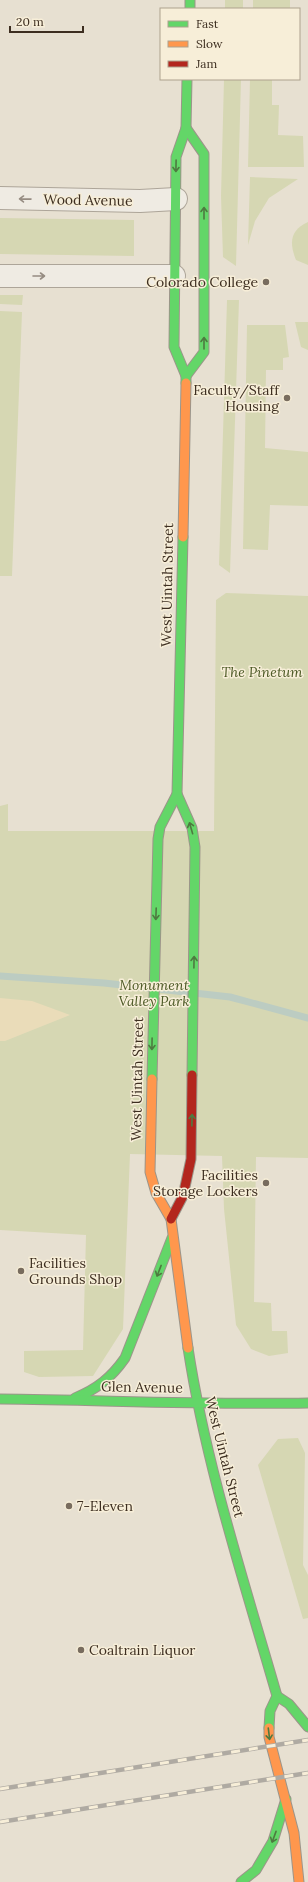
<svg xmlns="http://www.w3.org/2000/svg" width="308" height="1882" font-family="Lora,serif">
<style>
.green{fill:#d6d7b3}
.sand{fill:#eadcb9}
.lines{fill:none;stroke-linecap:round;stroke-linejoin:round}
.stream{stroke:#bcccc2;stroke-width:7}
.street-casing{stroke:#ada599;stroke-width:24}
.fast-casing{stroke:#9c958a;stroke-width:11}
.slow-casing{stroke:#9c958a;stroke-width:11}
.jam-casing{stroke:#9c958a;stroke-width:11}
.street{stroke:#efebe3;stroke-width:22}
.fast{stroke:#63d668;stroke-width:9}
.slow{stroke:#ff974d;stroke-width:9}
.jam{stroke:#b3261e;stroke-width:9}
.rail-casing{stroke:#afaaa2;stroke-width:4.5}
.rail{stroke:#f7eed8;stroke-width:3;stroke-dasharray:9;stroke-linecap:butt}
.oneway{stroke:#4e7a40}
.oneway2{stroke:#968c82}
.poi-dot{fill:#786c5e;stroke:#f7eed8;stroke-width:1.5}
.labels{text-anchor:middle;dominant-baseline:central;stroke-width:3;stroke-linejoin:round;paint-order:stroke}
.street-label{font-size:14px;fill:#3d2e20;stroke:#f7eed8}
.poi-label{font-size:14px;fill:#3d2e20;stroke:#f7eed8;text-anchor:end}
.park-label{font-size:14px;font-style:italic;fill:#4d5a26;stroke:#f7eed8}
</style>
<rect width="100%" height="100%" fill="#e7e0d1"/>
<g class="green">
<rect x="225" y="0" width="18" height="9"/>
<rect x="253" y="0" width="37" height="9"/>
<path d="M224,79H241L236,266L223,257L221,196Z"/>
<path d="M250,79H272V105H279L278,135L303,136L304,167H248Z"/>
<path d="M250,177L298,179L269,198L255,221L248,245Z"/>
<path d="M0,218L134,220V256L0,254Z"/>
<path d="M308,222V265L296,260C289,243 290,230 308,222Z"/>
<path d="M0,295H23L22,305L0,304Z"/>
<path d="M227,300H239L230,573L219,565Z"/>
<path d="M0,311L22,312L12,576H0Z"/>
<path d="M295,322H308V350L301,347Z"/>
<path d="M247,325H285L289,357L283,358V370H266L265,448L308,452V506L270,505L268,550L243,549Z"/>
<path d="M226,593L308,596V1158L256,1157L254,1302L271,1303L272,1331H287L288,1353L269,1356L251,1349L236,1325L224,1209L222,1156L130,1154L123,1329L93,1376L39,1377L24,1372V1351L83,1350L86,1235L0,1230V806L8,804V831H214L216,600Z"/>
<path d="M298,1438L305,1453L303,1565L308,1575V1618L303,1619L258,1465L278,1439Z"/>
</g>
<path class="sand" d="M0,998L32,1001L70,1015L5,1041H0Z"/>
<g class="lines">
<path class="stream" d="M0,976L104,983L230,997L308,1018"/>
<defs>
<g id="street">
<path d="M0,198L140,201L176,199"/>
<path d="M0,276H174"/>
</g>
<g id="fast">
<path d="M190,0V9"/>
<path d="M186,128L204,154V352L186,376"/>
<path d="M186,383V376L174,347L176,157L186,128L187,79"/>
<path d="M177,794L192,828L195,847L192,1075"/>
<path d="M152,1079L158,839L160,827L177,794L183,537"/>
<path d="M188,1348C206,1466 244,1581 277,1696L270,1711L269,1728"/>
<path d="M75,1398C97,1389 111,1378 125,1358L172,1238"/>
<path d="M0,1399C103,1400 205,1405 308,1403"/>
<path d="M277,1696L289,1704L308,1727"/>
<path d="M241,1882L256,1870L273,1841L286,1799"/>
</g>
<g id="slow">
<path d="M183,537L186,383"/>
<path d="M152,1079L150,1172L156,1193L171,1219L188,1348"/>
<path d="M269,1728V1737L294,1833L299,1882"/>
</g>
<path id="jam" d="M171,1219L183,1196L191,1159L192,1075"/>
</defs>
<use href="#street" class="street-casing"/>
<use href="#fast" class="fast-casing"/>
<use href="#slow" class="slow-casing"/>
<use href="#jam" class="jam-casing"/>
<use href="#street" class="street"/>
<use href="#fast" class="fast"/>
<use href="#slow" class="slow"/>
<use href="#jam" class="jam"/>
<defs>
<g id="rail">
<path d="M0,1789L308,1740"/>
<path d="M0,1822L308,1773"/>
</g>
</defs>
<use href="#rail" class="rail-casing"/>
<use href="#rail" class="rail"/>
</g>
<defs><path id="oneway-shaft" d="M-6 0H5M1.5-3L5.5 0L1.5 3" fill="none" stroke-width="1.6" stroke-linecap="round" stroke-linejoin="round"/></defs>
<g class="oneway">
<use href="#oneway-shaft" transform="translate(176 166) rotate(91)"/>
<use href="#oneway-shaft" transform="translate(204 213) rotate(-90)"/>
<use href="#oneway-shaft" transform="translate(204 343) rotate(-90)"/>
<use href="#oneway-shaft" transform="translate(191 828) rotate(-106)"/>
<use href="#oneway-shaft" transform="translate(156 914) rotate(92)"/>
<use href="#oneway-shaft" transform="translate(194 962) rotate(-89)"/>
<use href="#oneway-shaft" transform="translate(152 1044) rotate(91)"/>
<use href="#oneway-shaft" transform="translate(192 1120) rotate(-89)"/>
<use href="#oneway-shaft" transform="translate(159 1271) rotate(111)"/>
<use href="#oneway-shaft" transform="translate(269 1734) rotate(83)"/>
<use href="#oneway-shaft" transform="translate(274 1837) rotate(110)"/>
</g>
<g class="oneway2">
<use href="#oneway-shaft" transform="translate(25 199) rotate(-179)"/>
<use href="#oneway-shaft" transform="translate(39 276)"/>
</g>
<g class="poi-dot">
<circle cx="266" cy="282" r="4"/>
<circle cx="287" cy="398" r="4"/>
<circle cx="266" cy="1183" r="4"/>
<circle cx="21" cy="1271" r="4"/>
<circle cx="69" cy="1506" r="4"/>
<circle cx="81" cy="1650" r="4"/>
</g>
<g class="labels">
<g class="street-label">
<text transform="translate(88 200) rotate(1)">Wood Avenue</text>
<text transform="translate(167 585) rotate(-89)">West Uintah Street</text>
<text transform="translate(137 1079) rotate(-89)">West Uintah Street</text>
<text transform="translate(142 1387) rotate(1)">Glen Avenue</text>
<text transform="translate(225 1457) rotate(76)">West Uintah Street</text>
</g>
<g class="poi-label">
<text x="258" y="282">Colorado College</text>
<text x="279" y="390">Faculty/Staff<tspan x="279" dy="16">Housing</tspan></text>
<text x="258" y="1175">Facilities<tspan x="258" dy="16">Storage Lockers</tspan></text>
<text x="29" y="1263" text-anchor="start">Facilities<tspan x="29" dy="16">Grounds Shop</tspan></text>
<text x="77" y="1506" text-anchor="start">7-Eleven</text>
<text x="89" y="1650" text-anchor="start">Coaltrain Liquor</text>
</g>
<g class="park-label">
<text x="262" y="672">The Pinetum</text>
<text x="154" y="985">Monument<tspan x="154" dy="16">Valley Park</tspan></text>
</g>
</g>
<rect x="160" y="8" width="140" height="72" fill="#f7eed8" stroke="#ada18e"/>
<rect x="168" y="21" width="20" height="6" fill="#63d668" stroke="#ada18e"/>
<text x="196" y="28" font-size="12" fill="#3d2e20">Fast</text>
<rect x="168" y="41" width="20" height="6" fill="#ff974d" stroke="#ada18e"/>
<text x="196" y="48" font-size="12" fill="#3d2e20">Slow</text>
<rect x="168" y="61" width="20" height="6" fill="#b3261e" stroke="#ada18e"/>
<text x="196" y="68" font-size="12" fill="#3d2e20">Jam</text>
<path d="M10 26v6h73v-6" fill="none" stroke="#3d2e20" stroke-width="2"/>
<text x="16" y="26" font-size="12" fill="#3d2e20" stroke="#f7eed8" stroke-width="3" paint-order="stroke">20 m</text>
</svg>
